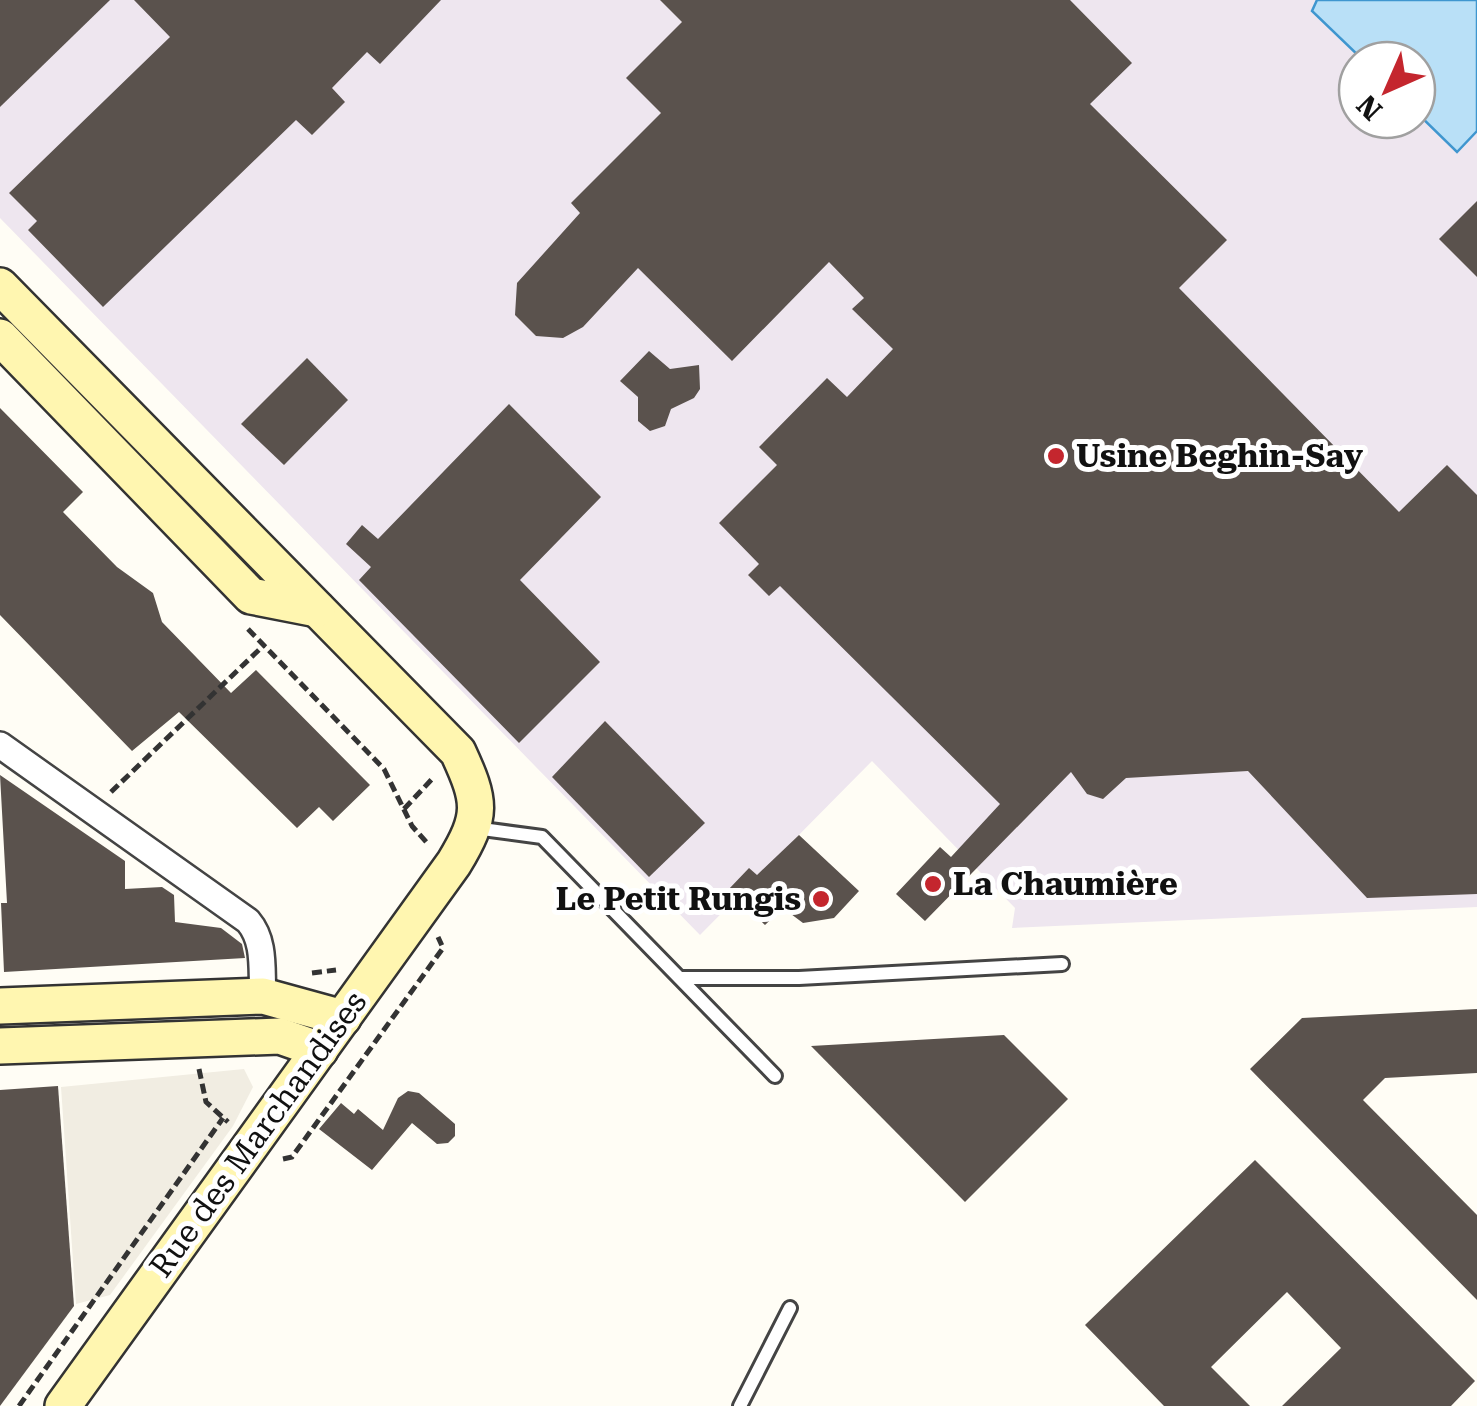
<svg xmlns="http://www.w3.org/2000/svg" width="1477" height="1406" font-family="'Roboto Serif',serif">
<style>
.industrial{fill:#eee6ef}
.plaza{fill:#f1ede2}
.water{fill:#b9e0f7;stroke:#3f96cf;stroke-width:2.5}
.building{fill:#5a524d}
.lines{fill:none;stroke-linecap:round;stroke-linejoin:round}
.lane-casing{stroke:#444;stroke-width:18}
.street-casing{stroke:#444;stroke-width:30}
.secondary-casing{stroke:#333;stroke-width:40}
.path{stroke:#333;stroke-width:5;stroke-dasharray:10 5;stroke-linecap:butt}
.lane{stroke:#fff;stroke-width:12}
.street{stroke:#fff;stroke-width:25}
.secondary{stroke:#fff6b0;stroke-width:35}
.poi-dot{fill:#c4262e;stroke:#fff;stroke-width:4}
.labels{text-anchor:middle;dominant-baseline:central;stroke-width:10;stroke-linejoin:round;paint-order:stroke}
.poi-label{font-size:32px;font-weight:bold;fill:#111;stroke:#fff;text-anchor:start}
.street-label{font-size:32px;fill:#111;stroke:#fff}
</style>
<rect width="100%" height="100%" fill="#fffdf5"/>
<path class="industrial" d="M0,0H1317L1313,11L1363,60H1357V120H1417V113L1457,152L1477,131V907L1012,928L1015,908L872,761L700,935L0,218Z"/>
<path class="plaza" d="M244,1069L253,1087L233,1126L110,1295L76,1304L61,1087Z"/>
<path class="water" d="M1317,0H1477V131L1457,152L1417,113V60H1363L1312,11Z"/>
<g class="building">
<path d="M0,0H110L0,107Z"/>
<path d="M134,0H441L380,64L367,52L332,88L345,102L312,135L296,120L103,307L28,230L37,221L9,193L170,37Z"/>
<path d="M660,0H1070L1132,63L1090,104L1227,240L1179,288L1399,512L1447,465L1477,495V894L1367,898L1248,771L1126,778L1103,799L1087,794L1071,772L925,921L896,894L940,847L951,857L1000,804L780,586L769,596L748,575L759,564L719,523L777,465L759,447L827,378L847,397L893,349L852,309L864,298L829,262L732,361L638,268L583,327L563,338L536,336L515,315L517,283L580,213L571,203L661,113L626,78L682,22Z"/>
<path d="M1477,201V277L1439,239Z"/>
<path d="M649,351L670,369L699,365L700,389L694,398L671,409L665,426L650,431L638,421V397L620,381Z"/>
<path d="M307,358L348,400L284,465L241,424Z"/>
<path d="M509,404L601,497L520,580L600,662L519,743L359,580L371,567L346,544L362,525L378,539Z"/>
<path d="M0,408L83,492L63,512L117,567L153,593L162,622L231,693L256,670L370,785L333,821L319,807L297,828L179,712L132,751L0,615Z"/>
<path d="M605,721L705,823L649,877L552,777Z"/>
<path d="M0,775L125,861V889L162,887L174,895L175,922L221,928L242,944L245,958L4,972L1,903H7Z"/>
<path d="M799,835L859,891L834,918L803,923L783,908L765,925L728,890L749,868L757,875Z"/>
<path d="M1477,1009V1073L1385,1078L1363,1100L1477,1215V1300L1250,1069L1302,1018Z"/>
<path d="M1004,1035L1068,1099L965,1202L811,1046Z"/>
<path d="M58,1086L74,1306L0,1406V1090Z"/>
<path d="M408,1091L419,1093L455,1124V1136L448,1143L437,1144L412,1123L372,1170L319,1129L341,1103L354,1114L358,1109L383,1130L398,1098Z"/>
<path d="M1255,1160L1475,1381L1451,1406H1282L1341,1348L1287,1292L1211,1367L1250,1406H1164L1085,1325Z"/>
</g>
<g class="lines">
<defs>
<g id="lane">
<path d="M475,828L542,837L775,1076"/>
<path d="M682,978H799L1062,964"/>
<path d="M740,1406L790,1308"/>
</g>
<path id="street" d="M0,745L248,921C266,942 261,971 263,996"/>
<g id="secondary">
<path d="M0,286L458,752C481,802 483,815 454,863L63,1406"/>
<path d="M0,337L251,596L317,609"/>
<path d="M0,1006L263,996L343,1018"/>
<path d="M0,1046L280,1036L320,1050"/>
</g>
</defs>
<use href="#lane" class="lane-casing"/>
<use href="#street" class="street-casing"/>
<use href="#secondary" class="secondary-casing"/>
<g class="path">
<path d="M248,629L384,769L412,826L428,844"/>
<path d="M111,792L264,645"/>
<path d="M404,809L433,778"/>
<path d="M312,973L336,970"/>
<path d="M199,1069L206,1102L228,1122"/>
<path d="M283,1159L292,1157L443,948L438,937"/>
<path d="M19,1406L223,1118"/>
</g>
<use href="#lane" class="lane"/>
<use href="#street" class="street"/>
<use href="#secondary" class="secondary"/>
</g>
<g class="poi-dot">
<circle cx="1056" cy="456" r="10"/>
<circle cx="933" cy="884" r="10"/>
<circle cx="821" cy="899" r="10"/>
</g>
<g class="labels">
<g class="poi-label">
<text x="1076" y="456">Usine Beghin-Say</text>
<text x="953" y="884">La Chaumière</text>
<text x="801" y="899" text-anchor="end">Le Petit Rungis</text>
</g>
<g class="street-label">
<text transform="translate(258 1134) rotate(-54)">Rue des Marchandises</text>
</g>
</g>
<g transform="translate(1387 90) rotate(225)"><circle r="48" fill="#ffffff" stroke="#a0a0a0" stroke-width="2.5"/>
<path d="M0-8L18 38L0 25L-18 38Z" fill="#c4262e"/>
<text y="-15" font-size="28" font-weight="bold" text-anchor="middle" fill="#111111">N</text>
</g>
</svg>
